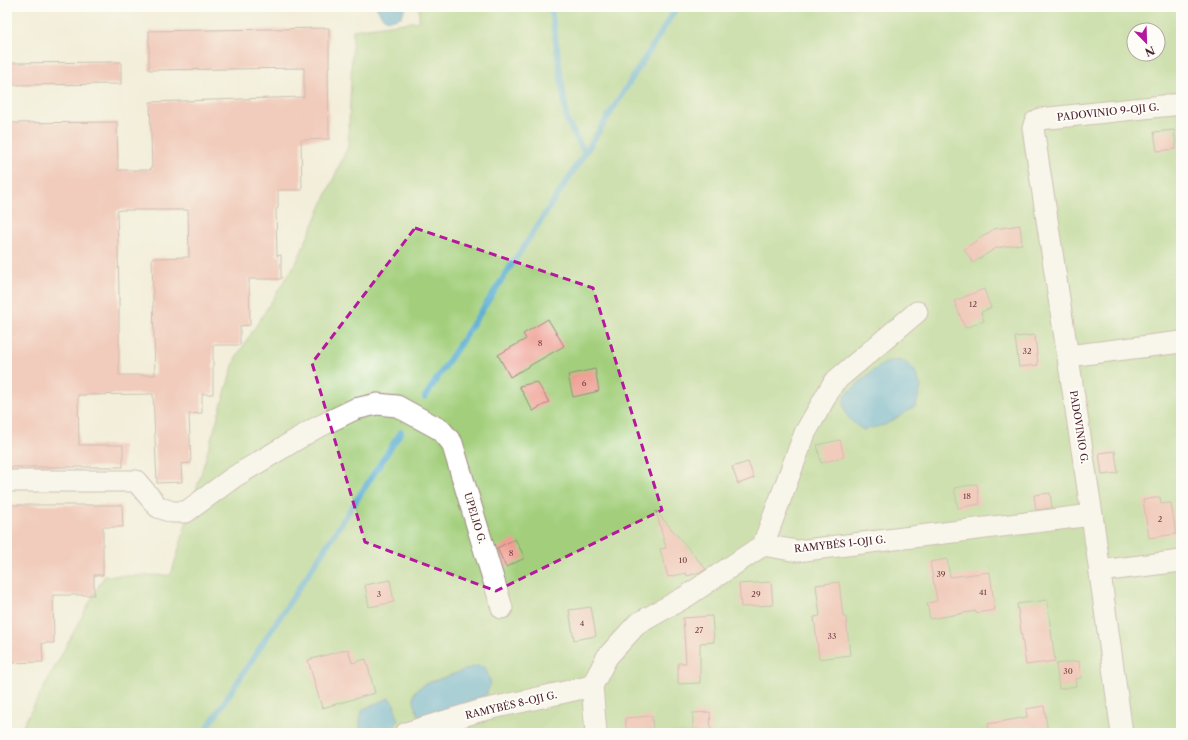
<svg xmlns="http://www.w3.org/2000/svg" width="1188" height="740" font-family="'Libre Caslon Text',serif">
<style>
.green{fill:#a3cf7c;stroke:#767754;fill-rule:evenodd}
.water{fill:#53aad0;stroke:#4e647e}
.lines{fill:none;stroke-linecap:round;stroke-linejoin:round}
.stream{stroke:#53aad0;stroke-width:6}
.building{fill:#ef9f94;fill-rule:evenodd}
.street-casing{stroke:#9e8682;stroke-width:23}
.street{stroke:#fff;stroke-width:21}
.marked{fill:none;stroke:#b5179e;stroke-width:3;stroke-dasharray:8 5;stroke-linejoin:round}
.labels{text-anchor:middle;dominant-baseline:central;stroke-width:4;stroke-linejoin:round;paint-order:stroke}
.number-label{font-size:8px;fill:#733f45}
.street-label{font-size:10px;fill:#4a1f2b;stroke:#fdfcf7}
</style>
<rect width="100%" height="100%" fill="#fdfcf7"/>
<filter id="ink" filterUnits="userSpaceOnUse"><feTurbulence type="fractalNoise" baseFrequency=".025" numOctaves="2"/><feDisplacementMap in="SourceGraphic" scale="8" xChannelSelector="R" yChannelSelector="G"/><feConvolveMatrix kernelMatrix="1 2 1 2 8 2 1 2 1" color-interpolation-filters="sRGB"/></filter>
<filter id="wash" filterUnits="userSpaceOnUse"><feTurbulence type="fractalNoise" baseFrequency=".012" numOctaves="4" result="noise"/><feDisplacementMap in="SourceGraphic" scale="16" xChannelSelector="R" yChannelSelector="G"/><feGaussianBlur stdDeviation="0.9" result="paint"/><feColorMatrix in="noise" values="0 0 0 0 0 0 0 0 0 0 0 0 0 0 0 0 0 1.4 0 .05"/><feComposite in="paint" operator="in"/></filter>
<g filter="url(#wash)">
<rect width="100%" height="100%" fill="#f3eeda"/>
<path class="green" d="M419,7H1181V733H19L104,576L171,575L235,359L297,261L348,146L353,30L419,21ZM1134,30H1158V54H1134Z"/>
<g class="water">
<path d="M376,7H406L401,17C386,22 384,21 376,7Z"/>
<path d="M902,360L914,369L921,387L916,406L885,425L863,430C848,419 843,416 844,396L875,369L889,361Z"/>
<path d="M476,666L485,667L491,683L486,695L432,716H419C415,707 412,700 415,691L425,684Z"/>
<path d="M389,698L394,704L398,720L394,728L381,733H362C358,725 360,717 363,709Z"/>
</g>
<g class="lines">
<g class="stream">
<path d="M551,7L567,121L585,153"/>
<path d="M425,397L585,153L677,7"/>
<path d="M204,733L401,432"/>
</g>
</g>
<g id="blocks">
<g class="building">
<path d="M329,28V68H328L329,139L301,140L302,190H278V208L276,209L277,256L281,255V279H249L250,325L240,326V345H213V394H202V413L189,414L191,463L181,464L182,482L157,483L153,394L78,395L79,445H123V467H7V123L117,122L118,170H151L150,168H152L150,102L304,97V68L149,70V31ZM121,210H188L189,257L152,258L155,375H119V293L117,211Z"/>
<path d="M121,62V84L7,85V63Z"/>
<path d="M1174,130L1176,149L1157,151L1154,132Z"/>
<path d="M1020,225L1022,244L996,248L973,263L964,249L994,229Z"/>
<path d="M984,289L991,308L981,312L984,321L965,328L954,301Z"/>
<path d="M548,319L564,346L510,377L498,355L526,339L523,334Z"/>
<path d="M1035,335L1038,365L1019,367L1015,337Z"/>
<path d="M595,369L599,391L573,397L568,375Z"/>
<path d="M537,382L549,402L533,411L519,386Z"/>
<path d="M840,440L844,457L821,463L817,445Z"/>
<path d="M1115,451L1118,473L1102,475L1099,453Z"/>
<path d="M748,462L754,478L738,484L732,467Z"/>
<path d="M977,484L980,504L958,508L954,488Z"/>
<path d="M1050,493L1052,508L1036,510L1034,495Z"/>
<path d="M1160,497L1161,504L1171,503L1176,534L1149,538L1143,500Z"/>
<path d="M7,505H122L123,527H103V575H94V595H53L54,643H42L43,662L7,663Z"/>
<path d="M656,511L699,561L706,569L701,572L687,576L686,573L668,577L660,549L666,548Z"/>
<path d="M515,539L525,558L506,567L497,548Z"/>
<path d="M947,559L950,577L990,572L995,610L976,613V611L930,619L927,603L937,601L930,562Z"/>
<path d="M390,580L394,602L369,607L365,585Z"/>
<path d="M771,582L773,605L741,607L739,584Z"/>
<path d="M839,582L843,617H846L850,655L819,659L814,617L820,616L816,585Z"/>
<path d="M1047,600L1055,661L1026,665L1017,604Z"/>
<path d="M591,607L596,636L574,640L569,610Z"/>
<path d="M712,616L714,642L700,643V683L678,684V663H686L683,618Z"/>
<path d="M348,649L352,663L366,659L375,693L322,708L308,660Z"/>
<path d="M1079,661L1081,678L1075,679L1076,686L1059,689L1056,664Z"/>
<path d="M1044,706L1048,733H989L988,724L1027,717L1026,709Z"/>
<path d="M710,712L711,732H693V713Z"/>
<path d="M652,716L653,733H627L625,718Z"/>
</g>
</g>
</g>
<g filter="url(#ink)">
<use href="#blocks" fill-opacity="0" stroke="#9e8682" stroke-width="1"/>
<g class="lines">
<defs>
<g id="street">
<path d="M1068,356L1181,342"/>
<path d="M7,481H136L158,507L172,512H186L234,477L314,429L355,409L377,404L397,406L441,430L452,443L502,608"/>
<path d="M763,545L805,433L834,382L917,312"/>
<path d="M1100,571L1181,561"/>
<path d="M406,733L479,711L592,686"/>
<path d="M596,733L592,686L607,657L637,624L687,596L763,545L797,551L1092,515"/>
<path d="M1122,733L1092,515L1033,128L1035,122L1040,119L1181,104"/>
</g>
</defs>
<use href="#street" class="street-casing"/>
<use href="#street" class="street"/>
</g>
</g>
<path d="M0 0H1188V740H0ZM415,228L593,288L662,510L496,591L365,542L312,363Z" fill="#f3eeda" fill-opacity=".55" fill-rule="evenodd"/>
<path class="marked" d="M415,228L593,288L662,510L496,591L365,542L312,363Z"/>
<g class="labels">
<g class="number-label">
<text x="973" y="304">12</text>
<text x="540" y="343">8</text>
<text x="1027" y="351">32</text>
<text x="584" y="383">6</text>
<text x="967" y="496">18</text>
<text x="1160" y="519">2</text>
<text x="511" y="553">8</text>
<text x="683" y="560">10</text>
<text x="941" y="574">39</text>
<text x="983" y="592">41</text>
<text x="379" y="594">3</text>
<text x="756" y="594">29</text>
<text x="582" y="623">4</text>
<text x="699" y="630">27</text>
<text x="832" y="636">33</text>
<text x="1068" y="671">30</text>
</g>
<g class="street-label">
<text transform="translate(1108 112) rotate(-6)">PADOVINIO 9-OJI G.</text>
<text transform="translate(1079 427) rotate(81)">PADOVINIO G.</text>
<text transform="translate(475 518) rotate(73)">UPELIO G.</text>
<text transform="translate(840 544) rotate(-6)">RAMYBĖS 1-OJI G.</text>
<text transform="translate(511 705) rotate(-13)">RAMYBĖS 8-OJI G.</text>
</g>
</g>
<rect width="1188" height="740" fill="none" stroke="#fdfcf7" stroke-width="24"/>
<g transform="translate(1146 42) rotate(157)"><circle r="19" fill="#fdfcf7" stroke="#b5a4a5"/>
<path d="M0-3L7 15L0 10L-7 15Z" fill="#b5179e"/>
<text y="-6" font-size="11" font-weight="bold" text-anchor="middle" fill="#4a1f2b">N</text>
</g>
</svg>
